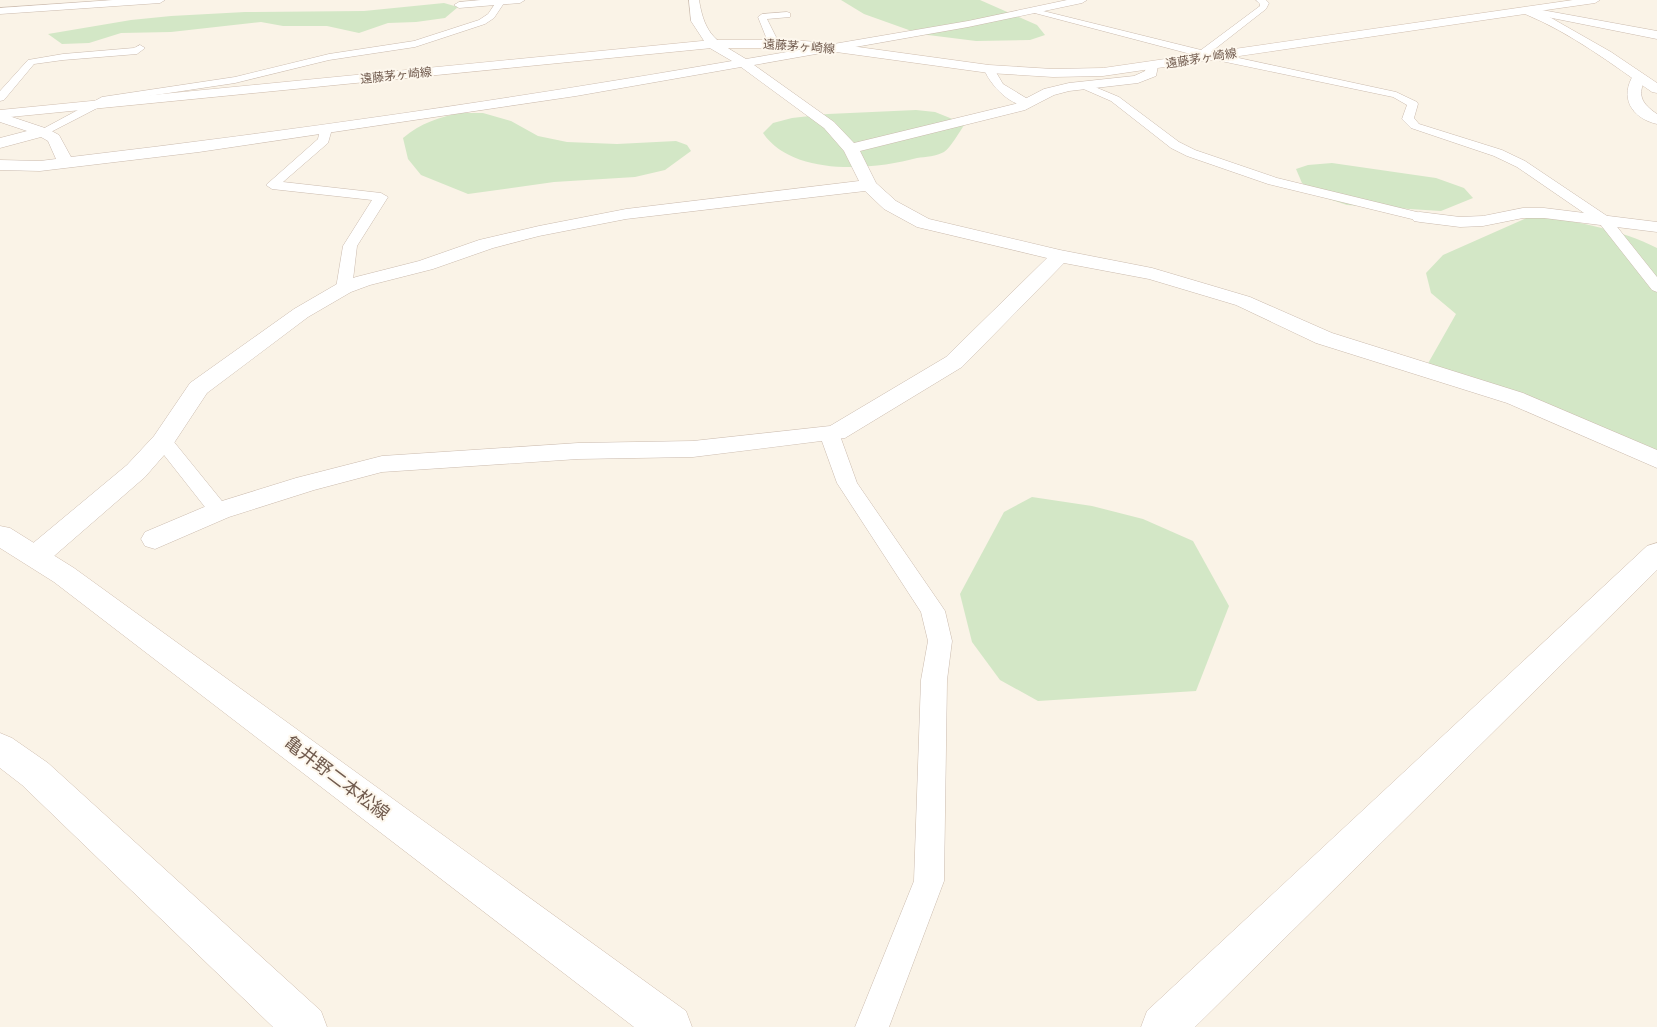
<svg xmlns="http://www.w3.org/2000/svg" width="1657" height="1027" font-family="Montserrat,'Noto Sans JP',sans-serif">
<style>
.green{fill:#d3e7c6}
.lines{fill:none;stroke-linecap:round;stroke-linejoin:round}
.lane-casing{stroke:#cbbbae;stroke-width:1}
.street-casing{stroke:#cbbbae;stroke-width:1}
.secondary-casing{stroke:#cfbdae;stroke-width:1}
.lane{fill:#fff;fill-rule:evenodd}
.street{fill:#fff;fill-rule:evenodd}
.secondary{fill:#fff;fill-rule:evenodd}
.labels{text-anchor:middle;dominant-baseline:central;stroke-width:4;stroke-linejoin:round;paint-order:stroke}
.far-street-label{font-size:12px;fill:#715b4e;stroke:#fdf7ed}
.near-street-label{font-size:18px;fill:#715b4e;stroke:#fdf7ed}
</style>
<rect width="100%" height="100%" fill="#faf3e7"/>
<g class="green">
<path d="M841,0H980L1037,25L1045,35L1030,40L976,41L920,34L864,14Z"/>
<path d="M444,3L458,7L445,18L416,22L388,23L359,33L327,26H283L261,22L171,32L121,33L89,43L62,44L48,34L131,20L171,16L245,12L364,11Z"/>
<path d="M916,110L935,112L965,124C959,132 952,146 944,152C937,156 925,157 917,158C873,170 793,177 763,133L773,123L792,118L828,114Z"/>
<path d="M461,113H483L511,121L538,136L567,142L617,144L676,141L687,145L691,151L665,170L635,177L554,182L468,194L421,175L408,159L403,138C421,123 439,117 461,113Z"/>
<path d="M1332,163L1436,178L1464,188L1473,198L1441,211L1347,205L1320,196L1302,183L1296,169L1308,165Z"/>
<path d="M1531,216C1570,219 1622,230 1657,248V452L1426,367L1456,314L1431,293L1426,273L1443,255Z"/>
<path d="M1032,497L1092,506L1143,519L1193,541L1229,606L1196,691L1038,701L1000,680L972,642L960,594L1004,512Z"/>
</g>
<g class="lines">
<defs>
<g id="lane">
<path d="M1256,0H1266L1269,3L1266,9L1211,52L1396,92L1417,102L1418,104L1414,118L1419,124L1502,150L1525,161L1610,218L1657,277V292L1652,290L1600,224L1517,167L1494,156L1411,128L1402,119L1407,105L1393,97L1202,57L1027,11L1031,8L1201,50L1260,6V4Z"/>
<path d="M497,1L504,3L494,18L485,24L415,47L329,60L235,83L109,102L47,134L43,135L37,132L102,97L235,77L329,54L414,41L479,20L488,14Z"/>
<path d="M787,12L790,13V17L767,19L776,37L773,45H767L766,37L758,17L762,14Z"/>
<path d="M140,45L145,48L137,54L63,60L34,64L4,100L0,101V91L28,60L63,54L134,48Z"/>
<path d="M989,66L993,67L1003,84L1031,101L1032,103L1031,105C1012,109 990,85 984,69Z"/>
<path d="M1083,82L1119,97L1179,142L1195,150L1277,178L1425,214L1427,217L1420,221L1268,184L1187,156L1171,148L1111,101L1079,87L1078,85Z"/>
<path d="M326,126L332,129L328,143L283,182L381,193L388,197L357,246L352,288L349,291H339L336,288L343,246L372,200L272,189L266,185L318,139L320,129Z"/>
<path d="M829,427L836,429L839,433L857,483L941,605L945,611L952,641L947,680L944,881L889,1027H855L914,881L921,680L928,641L921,612L837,483L819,433L822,429Z"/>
<path d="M163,435L170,437L226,506L230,511L226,516L219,518L212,516L153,441L156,437Z"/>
</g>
<g id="street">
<path d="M113,0H165L160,3L0,14V8Z"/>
<path d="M481,0H525L520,3L459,8L454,5L459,2Z"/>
<path d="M689,0H699C705,36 716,41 746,59L968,21L1067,0H1087L1082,3L968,27L754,65L834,122L854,143L1015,104L1044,89L1069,83L1134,76L1145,71L1147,63H1157L1158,66L1156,76L1138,83L1069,91L1054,95L1025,110L860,151L876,183L896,201L929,219L1060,250L1152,268L1250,297L1332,333L1523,393L1657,450V468L1507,403L1316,343L1236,305L1149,279L1064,263L962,367L845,438L693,457L578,459L382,472L314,490L229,517L155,549L145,546L141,539L145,532L209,505L296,478L382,456L578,443L693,441L830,426L946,357L1047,258L917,227L884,209L865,191L626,219L539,236L493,248L433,269L370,285L351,292L308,317L207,393L172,446L145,477L46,563L36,566L26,563L22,556L26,549L127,465L154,436L190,383L294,309L337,284L356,277L419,261L479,240L539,226L626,209L859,181L844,151L824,128L741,67L576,96L199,152L40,171L0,170V160L40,161L56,159L48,141L41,137L0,148V138L27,131L0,122V113L48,129L59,135L71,157C292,131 512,99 732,61L708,47L691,21Z"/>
<path d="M1531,8L1657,31V39L1527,13L1525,11Z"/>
<path d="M1639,73L1646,77C1637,95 1641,103 1657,114V124C1631,118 1619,97 1634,74Z"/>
<path d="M1523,208H1544L1657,222V232L1544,218H1523L1483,226L1460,227L1420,222L1414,221L1411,217L1414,213L1420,212L1460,217L1483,216Z"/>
</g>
<g id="secondary">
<path d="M1573,0H1600L1595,3L1539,11L1611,52L1657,83V93L1652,92C1612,64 1571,33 1525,14L1103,76L1053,77L989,73L829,51L792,48H712L0,118V110L712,40H792L829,43L989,65L1053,69L1103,68Z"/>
<path d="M0,526L10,528L74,568L686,1011L692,1027H634L54,582L0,548Z"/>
<path d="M1657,543V570L1195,1027H1141L1147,1011L1647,546Z"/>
<path d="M0,733L12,738L48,763L321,1011L327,1027H273L22,785L0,768Z"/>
</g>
</defs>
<use href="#lane" class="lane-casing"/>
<use href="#street" class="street-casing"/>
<use href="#secondary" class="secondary-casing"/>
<use href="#lane" class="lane"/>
<use href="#street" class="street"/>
<use href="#secondary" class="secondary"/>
</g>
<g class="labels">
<g class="far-street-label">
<text transform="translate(799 46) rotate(4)">遠藤茅ヶ崎線</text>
<text transform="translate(1201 58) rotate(-9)">遠藤茅ヶ崎線</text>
<text transform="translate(396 75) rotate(-6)">遠藤茅ヶ崎線</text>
</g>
<g class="near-street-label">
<text transform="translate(337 778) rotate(37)">亀井野二本松線</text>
</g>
</g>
</svg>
